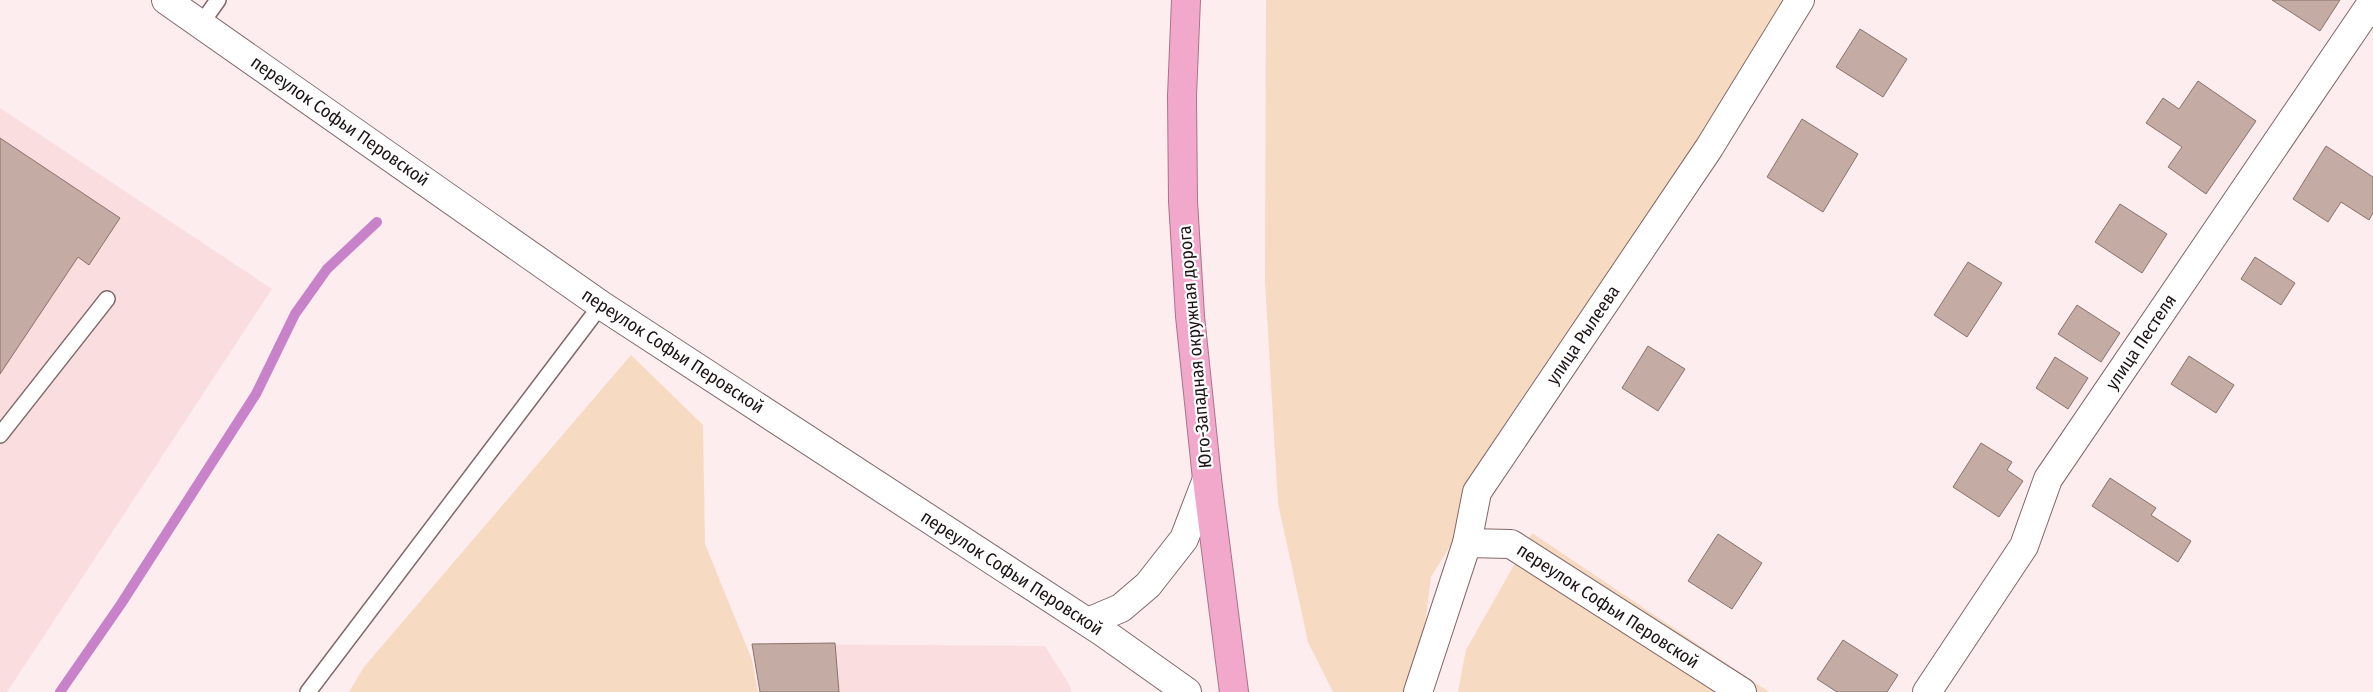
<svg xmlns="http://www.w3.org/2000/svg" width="2373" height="692" font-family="'Fira Sans Condensed',sans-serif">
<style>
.built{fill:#faddde}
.green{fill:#f6dac2}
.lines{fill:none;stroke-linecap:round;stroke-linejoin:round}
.stream{stroke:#c882c9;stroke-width:10}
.building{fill:#c4aba3;stroke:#89726b}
.lane-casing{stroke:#806869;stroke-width:18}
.street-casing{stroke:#806869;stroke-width:30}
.highway-casing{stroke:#a8748b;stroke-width:30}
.lane{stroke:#fff;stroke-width:15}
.street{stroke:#fff;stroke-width:28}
.highway{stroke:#f2a8ca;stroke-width:28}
.labels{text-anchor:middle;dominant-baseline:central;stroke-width:4.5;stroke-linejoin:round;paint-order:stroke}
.street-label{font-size:18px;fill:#1e1415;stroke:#fff}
</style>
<rect width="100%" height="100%" fill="#feedee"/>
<g class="built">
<path d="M0,108L272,289L7,692H0Z"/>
<path d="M752,644L1045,646L1070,686L1071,692H760Z"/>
</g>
<g class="green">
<path d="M1266,0H1789L1431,577L1419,672L1409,692H1333L1308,642L1278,503L1265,281Z"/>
<path d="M631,355L703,425L705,544L752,660L758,692H349L364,667Z"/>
<path d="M1532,533L1769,692H1458L1466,650Z"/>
</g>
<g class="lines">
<path class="stream" d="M60,692L121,604L256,394L295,314L327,269L377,222"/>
</g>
<g class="building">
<path d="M2272,0H2340L2320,31Z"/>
<path d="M1860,29L1907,59L1883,97L1836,67Z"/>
<path d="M2198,81L2256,121L2206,194L2168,167L2182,147L2146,123L2163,98L2179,109Z"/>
<path d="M1802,119L1858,154L1823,212L1767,177Z"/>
<path d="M0,138L120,218L89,265L78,257L0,374Z"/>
<path d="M2326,146L2373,177V213L2369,220L2341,202L2328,222L2293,199Z"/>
<path d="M2120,204L2167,234L2142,273L2095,242Z"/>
<path d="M2255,257L2295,283L2281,305L2241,279Z"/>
<path d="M1968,262L2002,283L1967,337L1934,315Z"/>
<path d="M2077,305L2120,333L2101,362L2058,334Z"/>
<path d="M1648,346L1685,369L1658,411L1622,388Z"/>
<path d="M2189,356L2234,385L2216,413L2171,384Z"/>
<path d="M2055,357L2088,378L2068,409L2036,388Z"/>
<path d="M1981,443L2012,462L2007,470L2023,481L1999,517L1953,487Z"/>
<path d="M2110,478L2156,508L2151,515L2191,541L2178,562L2092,506Z"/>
<path d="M1718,534L1762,563L1732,609L1688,581Z"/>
<path d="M1843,640L1898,675L1887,692H1837L1817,679Z"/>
<path d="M835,643L839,692H760L752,644Z"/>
</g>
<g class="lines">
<defs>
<g id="lane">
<path d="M201,24L218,0"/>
<path d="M0,435L107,299"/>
<path d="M308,692L601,305"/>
</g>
<g id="street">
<path d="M166,0L601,305L1104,633L1187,692"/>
<path d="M1467,543L1511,544L1742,692"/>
<path d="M1088,622L1121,608L1148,585L1184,539L1207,479"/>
<path d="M1418,692L1467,543L1477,492L1709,148L1800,0"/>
<path d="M1927,692L2024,546L2048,479L2373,1"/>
</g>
<path id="highway" d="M1186,0L1182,96L1183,201L1190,316L1207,479L1234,692"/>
</defs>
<use href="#lane" class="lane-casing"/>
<use href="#street" class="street-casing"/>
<use href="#highway" class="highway-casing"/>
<use href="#lane" class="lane"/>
<use href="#street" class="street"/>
<use href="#highway" class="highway"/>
</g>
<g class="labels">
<g class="street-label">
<text transform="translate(340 121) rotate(35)">переулок Софьи Перовской</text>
<text transform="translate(1583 335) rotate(-56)">улица Рылеева</text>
<text transform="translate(2141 342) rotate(-56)">улица Пестеля</text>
<text transform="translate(1195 347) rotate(-95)">Юго-Западная окружная дорога</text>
<text transform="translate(673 351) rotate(33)">переулок Софьи Перовской</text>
<text transform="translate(1012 573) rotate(33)">переулок Софьи Перовской</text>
<text transform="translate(1608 606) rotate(33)">переулок Софьи Перовской</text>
</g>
</g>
</svg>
